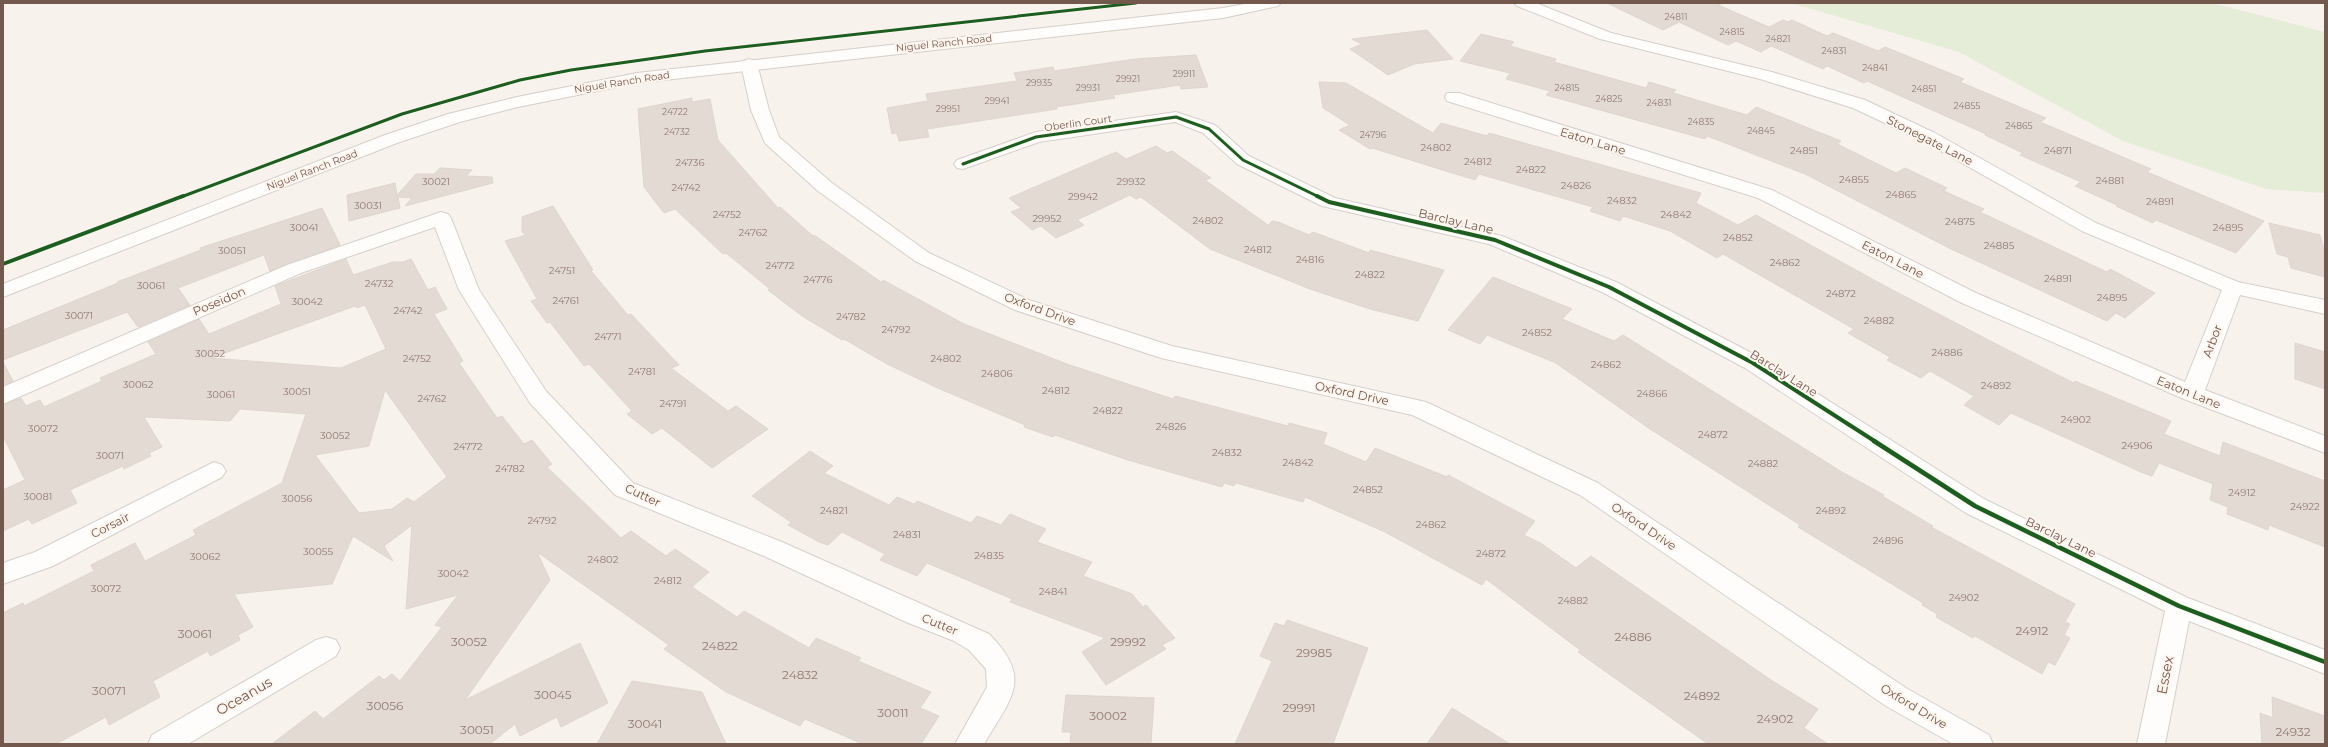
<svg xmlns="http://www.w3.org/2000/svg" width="2328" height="747" font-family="Montserrat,sans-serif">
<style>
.green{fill:#e5ecd8}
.building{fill:#e3dad4;stroke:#dfd5ce;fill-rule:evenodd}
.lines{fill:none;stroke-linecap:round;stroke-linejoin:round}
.street-casing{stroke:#d6cfca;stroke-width:2}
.secondary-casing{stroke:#d6cec8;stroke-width:2}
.street{fill:#fefdfc;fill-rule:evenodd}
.secondary{fill:#fefdfc;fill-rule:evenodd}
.cycleway-far2-casing{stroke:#fef6ee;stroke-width:5}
.cycleway-far1-casing{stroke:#fef6ee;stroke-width:6}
.cycleway-casing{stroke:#fef6ee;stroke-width:7}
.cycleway-far2{stroke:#1b5e20;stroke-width:3}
.cycleway-far1{stroke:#1b5e20;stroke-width:4}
.cycleway{stroke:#1b5e20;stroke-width:4.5}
.labels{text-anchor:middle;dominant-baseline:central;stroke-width:4;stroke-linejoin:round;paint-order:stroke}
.far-number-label{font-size:9px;fill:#917a72}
.far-street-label{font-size:10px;fill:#73584e;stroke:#fef6ee}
.number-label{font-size:10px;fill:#917a72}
.street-label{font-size:12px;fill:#73584e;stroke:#fef6ee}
.near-number-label{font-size:12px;fill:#917a72}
.near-street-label{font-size:14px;fill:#73584e;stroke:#fef6ee}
</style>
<rect width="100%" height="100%" fill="#f7f2ec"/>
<path class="green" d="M1791,3H2212L2325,32V193L2266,189L2123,141L1959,52Z"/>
<g class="building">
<path d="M1607,3H1723L1718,5L1769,27L1783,20L1788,22L1792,20L1827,36L1833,33L1878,51L1885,47L1964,79L1960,82L2046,118L2040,122L2151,169L2147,172L2264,221L2236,253L2156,220L2153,223L2116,206L2117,205L2075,186L2081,182L2020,155L2023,153L1985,135L1986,134L1867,81L1864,83L1827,66L1823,69L1771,46L1761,52L1736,41L1728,45L1679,22L1663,30Z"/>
<path d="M1427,30L1453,59L1414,64L1388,75L1350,49L1362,44L1352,39Z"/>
<path d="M1481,34L1514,42L1510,46L1556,59L1554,62L1646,88L1649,82L1676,90L1673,93L1747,115L1756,107L1841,141L1837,144L1896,173L1905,168L1947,188L1944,191L1984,209L1980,212L2107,272L2110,269L2155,293L2125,318L2116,313L2107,321L1951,249L1805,174L1707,136L1705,139L1546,95L1550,91L1506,79L1510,73L1460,61Z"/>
<path d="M1196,55L1208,87L1181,89L1180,85L1113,95L1115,98L1056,107L1057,109L927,129L929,137L899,141L897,133L892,134L887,108L928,101L926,94L1017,81L1014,73L1053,67L1054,71L1135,59Z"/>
<path d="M1319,82L1346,83L1433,133L1441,123L1487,136L1489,133L1701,193L1696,203L1738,225L1756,215L1885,286L2000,346L2074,383L2075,381L2171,421L2164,434L2220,456L2223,442L2325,481V547L2269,525L2268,530L2227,514L2228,507L2210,500L2213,484L2159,463L2152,476L2141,472L2011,413L1999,425L1964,405L1974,396L1930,371L1921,378L1887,360L1890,357L1848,333L1854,329L1723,254L1717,258L1670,231L1623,216L1620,221L1590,211L1593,207L1479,174L1475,180L1372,148L1370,149L1339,130L1350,125L1323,108Z"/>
<path d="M692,98V102L710,99L718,140L778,208L780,207L813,236L814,235L881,282L883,280L964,324L1067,364L1173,399L1175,396L1288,426L1289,423L1327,433L1323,444L1366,462L1375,448L1447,477L1448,475L1535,521L1524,535L1542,544L1576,568L1591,556L1771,680L1818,709L1804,728L1828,744H1708L1578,652L1580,650L1486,579L1482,585L1385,532L1305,497L1303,502L1236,483L1234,486L1224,483L1222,487L1128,460L1055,435L1053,437L1024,427L1025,425L940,389L887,364L844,339L842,340L802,316L768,290L770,289L726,253L723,254L675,209L664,213L644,187L638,109Z"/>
<path d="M1156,146L1167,153L1172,151L1211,178L1205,180L1268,225L1272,221L1278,222L1309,235L1313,232L1369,253L1370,250L1444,270L1418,321L1370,309L1310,289L1210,249L1141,197L1136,199L1130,195L1077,220L1084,225L1056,238L1041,226L1032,230L1011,212L1021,208L1009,198L1116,152L1126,159Z"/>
<path d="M440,168L472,170L466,176L492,177L493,183L405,206L412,198L398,197L400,208L349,221L347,195L395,183L397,195L416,174H434Z"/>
<path d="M553,206L593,270L591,271L628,315L631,314L679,365L671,368L728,411L736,406L768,429L712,468L662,428L652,434L627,414L632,411L589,364L584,366L550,322L547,323L531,301L537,299L505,241L526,235L522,232V217Z"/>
<path d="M322,208L340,245L270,271L264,255L178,288L190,305L138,327L127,312L3,360V330L118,283L117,282L201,250L200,248Z"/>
<path d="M2269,223L2320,235L2325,254V277L2291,268L2288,257L2277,254Z"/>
<path d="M346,259L353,275L393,262H403L411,259L428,290L435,287L447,309L434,314L463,361L459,363L497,418L502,416L524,444L532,440L552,464L547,467L621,538L631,531L666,556L675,549L709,572L692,587L737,617L744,611L809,648L816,638L861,658L858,661L931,692L920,708L939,716L921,744H863L805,719L800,726L726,692L664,649L669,645L537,552L550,580L465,700L580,643L608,703L561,727L557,717L520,736L515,724L490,744H272L315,711L323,719L379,676L384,680L392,674L400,681L442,627L435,625L458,595L406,609L412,525L384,546L393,561L353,536L332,584L234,594L253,627L238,635L240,640L210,656L208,651L153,681L160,697L109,725L106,717L56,744H3V613L23,603L24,606L94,571L91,565L135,543L145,561L196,535L193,530L282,483L306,414L240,409L230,421L144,417L162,447L149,453L151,456L124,469L123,466L70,490L77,503L32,524L29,519L3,531V490L25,480L3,436V405L21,398L26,406L40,400L44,407L102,381L100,378L156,354L148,342L199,319L209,334L281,304L275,286ZM365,305L386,349L341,368L211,358L355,306L357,308ZM385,390L447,477L414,502L407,498L392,509L359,513L315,455L369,446Z"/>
<path d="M1493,277L1572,309L1562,319L1614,341L1623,335L1842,472L1884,495L1882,496L1933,526L1931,527L2075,604L2065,622L2070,624L2064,635L2070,638L2055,665L2048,662L2042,674L1975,636L1973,638L1936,617L1937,614L1922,605L1923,603L1798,527L1800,525L1650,429L1556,363L1487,335L1480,344L1448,330Z"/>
<path d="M2295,343L2325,352V389L2295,379Z"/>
<path d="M3,362L13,381L3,385Z"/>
<path d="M810,451L833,466L824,473L889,505L897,497L914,504L917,501L971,523L977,516L1001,525L1010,514L1046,529L1037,542L1092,562L1083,576L1132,594L1143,607L1146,605L1175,638L1162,645L1166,649L1106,685L1082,652L1105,638L1010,602L1012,599L927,563L917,576L880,560L885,554L842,532L828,545L819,542L788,525L791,522L752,496Z"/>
<path d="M1287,620L1368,648L1333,744H1235L1272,661L1260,656L1275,623L1284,626Z"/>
<path d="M632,681L702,692L726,744H597Z"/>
<path d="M1066,695L1154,698L1151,744H1070L1071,732H1062Z"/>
<path d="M2272,697L2325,716V744H2262L2260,713L2273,718Z"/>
<path d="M1452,708L1510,744H1427Z"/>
</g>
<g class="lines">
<defs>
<g id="street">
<path d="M1514,3H1536L1611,33L1772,72L1865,100L1935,133L2096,223L2238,282L2325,300V314L2240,295L2205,390L2325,436V453L2184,399L1962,303L1758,198L1447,101L1445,97L1447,93H1459L1772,190L1976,293L2185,382L2222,290L2082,231L1923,141L1853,108L1760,79L1600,39L1517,6Z"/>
<path d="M749,59L755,61L757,64L769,110L779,137L832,183L929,253L1029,300L1172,346L1426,402L1598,483L1906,688L1989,735L1993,744H1953L1886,706L1580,495L1412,415L1161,358L1015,310L915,261L818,191L765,143L751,110L741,64L743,61Z"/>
<path d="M1176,112L1215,125L1249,156L1335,198L1502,236L1616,282L1761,358L1984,499L2188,598L2325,650V674L2189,621L2165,744H2137L2165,611L1966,513L1745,368L1602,292L1489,244L1322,206L1237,164L1203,133L1175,122L1039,142L963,169L957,168L954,164L957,160L1036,132Z"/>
<path d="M441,212L448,214L451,218L479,290L546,391L633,483L782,542L989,634C1034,679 1011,698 984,744H955L987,687L986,669L969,650L954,641L906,622L764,556L615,495L530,403L459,290L435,227L301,273L3,404V387L287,265Z"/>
<path d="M214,462L222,465L226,471L222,477L53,566L3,584V563L35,552Z"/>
<path d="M326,637L336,640L340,648L336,656L188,744H148L152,735L316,640Z"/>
</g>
<path id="secondary" d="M1250,3H1281L1278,6L1223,18L637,83L518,107L460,122L397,143L3,297V284L385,135L448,114L517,97L637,73L1223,8Z"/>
</defs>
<use href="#street" class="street-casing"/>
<use href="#secondary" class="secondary-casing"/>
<use href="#street" class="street"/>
<use href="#secondary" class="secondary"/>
<defs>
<g id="cycleway-far2">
<path d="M963,164L1036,137L1176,117L1209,129L1243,160L1319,197"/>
<path d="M181,197L402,114L520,80L571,70L705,51L1136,3"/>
</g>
<g id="cycleway-far1">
<path d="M1317,196L1329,202L1495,240L1609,287L1753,363L1876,442"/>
<path d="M3,264L183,196"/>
</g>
<path id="cycleway" d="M1874,441L1975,506L2179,606L2325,662"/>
</defs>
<use href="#cycleway-far2" class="cycleway-far2-casing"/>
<use href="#cycleway-far1" class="cycleway-far1-casing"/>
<use href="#cycleway" class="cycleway-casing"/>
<use href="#cycleway-far2" class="cycleway-far2"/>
<use href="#cycleway-far1" class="cycleway-far1"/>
<use href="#cycleway" class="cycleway"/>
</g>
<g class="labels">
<g class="far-number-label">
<text x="1676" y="16">24811</text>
<text x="1732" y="31">24815</text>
<text x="1778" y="38">24821</text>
<text x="1834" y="50">24831</text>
<text x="1875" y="67">24841</text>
<text x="1184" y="73">29911</text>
<text x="1128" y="78">29921</text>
<text x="1039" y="82">29935</text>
<text x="1088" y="87">29931</text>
<text x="1567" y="87">24815</text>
<text x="1924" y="88">24851</text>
<text x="1609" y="98">24825</text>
<text x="997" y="100">29941</text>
<text x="1659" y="102">24831</text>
<text x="1967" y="105">24855</text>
<text x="948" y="108">29951</text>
<text x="675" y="111">24722</text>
<text x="1701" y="121">24835</text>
<text x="2019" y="125">24865</text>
<text x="1761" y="130">24845</text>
<text x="677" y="131">24732</text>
<text x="1373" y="134">24796</text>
</g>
<g class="far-street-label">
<text transform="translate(944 43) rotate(-6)">Niguel Ranch Road</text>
<text transform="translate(622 82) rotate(-9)">Niguel Ranch Road</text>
<text transform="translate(1078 123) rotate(-8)">Oberlin Court</text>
<text transform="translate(312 170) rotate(-21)">Niguel Ranch Road</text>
</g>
<g class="number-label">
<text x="1436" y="147">24802</text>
<text x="1804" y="150">24851</text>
<text x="2058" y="150">24871</text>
<text x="1478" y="161">24812</text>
<text x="690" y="162">24736</text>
<text x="1531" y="169">24822</text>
<text x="1854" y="179">24855</text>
<text x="2110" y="180">24881</text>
<text x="436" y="181">30021</text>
<text x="1131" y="181">29932</text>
<text x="1576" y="185">24826</text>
<text x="686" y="187">24742</text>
<text x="1901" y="194">24865</text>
<text x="1083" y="196">29942</text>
<text x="1622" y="200">24832</text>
<text x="2160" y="201">24891</text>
<text x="368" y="205">30031</text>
<text x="727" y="214">24752</text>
<text x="1676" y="214">24842</text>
<text x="1047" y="218">29952</text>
<text x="1208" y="220">24802</text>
<text x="1960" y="221">24875</text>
<text x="304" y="227">30041</text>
<text x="2228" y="227">24895</text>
<text x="753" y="232">24762</text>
<text x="1738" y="237">24852</text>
<text x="1999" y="245">24885</text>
<text x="1258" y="249">24812</text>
<text x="232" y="250">30051</text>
<text x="1310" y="259">24816</text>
<text x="1785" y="262">24862</text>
<text x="780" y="265">24772</text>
<text x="562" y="270">24751</text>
<text x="1370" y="274">24822</text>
<text x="2058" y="278">24891</text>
<text x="818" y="279">24776</text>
<text x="379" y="283">24732</text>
<text x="151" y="285">30061</text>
<text x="1841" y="293">24872</text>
<text x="2112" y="297">24895</text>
<text x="566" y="300">24761</text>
<text x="307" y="301">30042</text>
<text x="408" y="310">24742</text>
<text x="79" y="315">30071</text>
<text x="851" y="316">24782</text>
<text x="1879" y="320">24882</text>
<text x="896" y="329">24792</text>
<text x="1537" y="332">24852</text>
<text x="608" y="336">24771</text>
<text x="1947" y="352">24886</text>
<text x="210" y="353">30052</text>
<text x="417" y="358">24752</text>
<text x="946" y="358">24802</text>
<text x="1606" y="364">24862</text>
<text x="642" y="371">24781</text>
<text x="997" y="373">24806</text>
<text x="138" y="384">30062</text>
<text x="1996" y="385">24892</text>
<text x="1056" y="390">24812</text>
<text x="297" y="391">30051</text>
<text x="1652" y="393">24866</text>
<text x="221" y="394">30061</text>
<text x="432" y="398">24762</text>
<text x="673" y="403">24791</text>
<text x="1108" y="410">24822</text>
<text x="2076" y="419">24902</text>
<text x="1171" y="426">24826</text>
<text x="43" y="428">30072</text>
<text x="1713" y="434">24872</text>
<text x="335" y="435">30052</text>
<text x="2137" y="445">24906</text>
<text x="468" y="446">24772</text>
<text x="1227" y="452">24832</text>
<text x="110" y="455">30071</text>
<text x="1298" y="462">24842</text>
<text x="1763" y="463">24882</text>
<text x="510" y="468">24782</text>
<text x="1368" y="489">24852</text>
<text x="2242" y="492">24912</text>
<text x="38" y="496">30081</text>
<text x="297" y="498">30056</text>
<text x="2305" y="506">24922</text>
<text x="834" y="510">24821</text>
<text x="1831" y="510">24892</text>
<text x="542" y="520">24792</text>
<text x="1431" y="524">24862</text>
<text x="907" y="534">24831</text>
<text x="1888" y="540">24896</text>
<text x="318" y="551">30055</text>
<text x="1491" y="553">24872</text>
<text x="989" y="555">24835</text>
<text x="205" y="556">30062</text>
<text x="603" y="559">24802</text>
<text x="453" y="573">30042</text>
<text x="668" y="580">24812</text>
<text x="106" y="588">30072</text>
<text x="1053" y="591">24841</text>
<text x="1964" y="597">24902</text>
<text x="1573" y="600">24882</text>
</g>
<g class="street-label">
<text transform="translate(1930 140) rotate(27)">Stonegate Lane</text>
<text transform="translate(1593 141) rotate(17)">Eaton Lane</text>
<text transform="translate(1456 221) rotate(13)">Barclay Lane</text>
<text transform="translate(1893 259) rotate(27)">Eaton Lane</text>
<text transform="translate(219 301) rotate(-23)">Poseidon</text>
<text transform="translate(1040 309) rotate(20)">Oxford Drive</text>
<text transform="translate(2212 341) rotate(-69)">Arbor</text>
<text transform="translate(1784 373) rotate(32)">Barclay Lane</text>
<text transform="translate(2189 392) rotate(22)">Eaton Lane</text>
<text transform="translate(1352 393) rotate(12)">Oxford Drive</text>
<text transform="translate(643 495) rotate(25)">Cutter</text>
<text transform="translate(110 525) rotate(-27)">Corsair</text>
<text transform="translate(1644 526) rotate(34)">Oxford Drive</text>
<text transform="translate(2061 537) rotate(26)">Barclay Lane</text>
<text transform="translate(940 624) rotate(22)">Cutter</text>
<text transform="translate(1914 706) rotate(31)">Oxford Drive</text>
</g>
<g class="near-number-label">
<text x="2032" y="630">24912</text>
<text x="195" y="633">30061</text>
<text x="1633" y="636">24886</text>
<text x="469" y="641">30052</text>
<text x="1128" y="641">29992</text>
<text x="720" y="645">24822</text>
<text x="1314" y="652">29985</text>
<text x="800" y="674">24832</text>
<text x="109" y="690">30071</text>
<text x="553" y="694">30045</text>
<text x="1702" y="695">24892</text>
<text x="385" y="705">30056</text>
<text x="1299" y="707">29991</text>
<text x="893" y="712">30011</text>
<text x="1108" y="715">30002</text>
<text x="1775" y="718">24902</text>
<text x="645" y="723">30041</text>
<text x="477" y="729">30051</text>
<text x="2293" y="731">24932</text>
</g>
<g class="near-street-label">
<text transform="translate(2165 675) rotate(-79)">Essex</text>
<text transform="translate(244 696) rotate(-30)">Oceanus</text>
</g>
</g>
<rect width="2328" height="747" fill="none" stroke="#73584e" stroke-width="8"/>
</svg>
